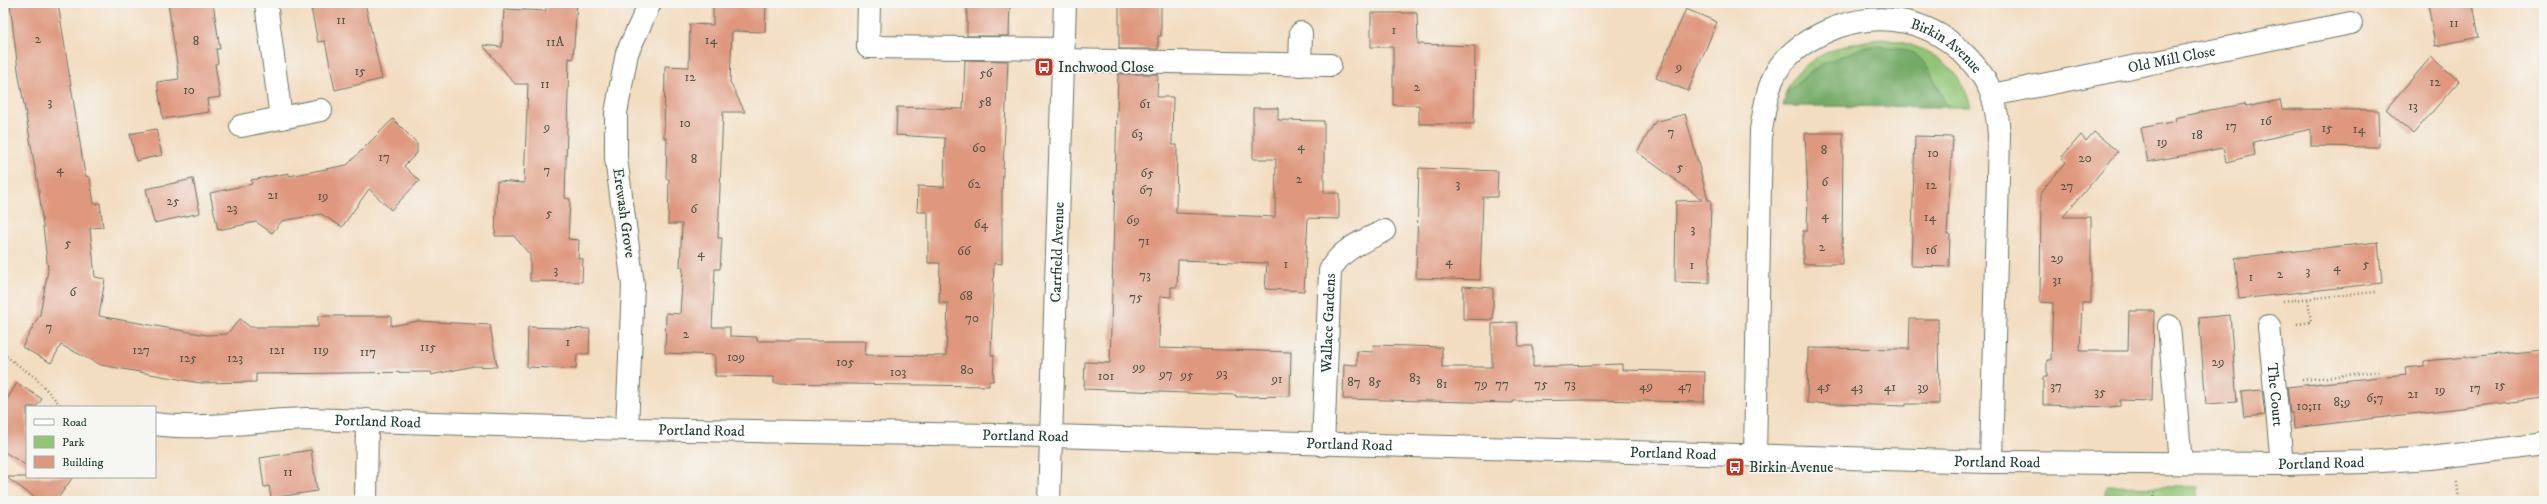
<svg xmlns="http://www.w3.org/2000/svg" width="2547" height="504" font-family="'IM FELL DW Pica',serif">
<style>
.green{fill:#92c575;stroke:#588154}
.forest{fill:#75aa66;stroke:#4a744d}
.building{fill:#df987e}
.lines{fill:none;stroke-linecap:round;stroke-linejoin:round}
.minor-casing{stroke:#697565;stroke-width:24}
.path{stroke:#697565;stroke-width:2.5;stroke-dasharray:1 3;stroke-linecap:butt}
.minor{stroke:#fff;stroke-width:22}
.labels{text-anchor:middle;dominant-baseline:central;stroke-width:3.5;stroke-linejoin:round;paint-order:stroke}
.number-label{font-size:13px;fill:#4f5446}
.street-label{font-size:15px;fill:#1f3d34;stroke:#f6f6f2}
.poi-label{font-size:15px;fill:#1f3d34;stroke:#f6f6f2;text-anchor:start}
</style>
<rect width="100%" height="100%" fill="#f6f6f2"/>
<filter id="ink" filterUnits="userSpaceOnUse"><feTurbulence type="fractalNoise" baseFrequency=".025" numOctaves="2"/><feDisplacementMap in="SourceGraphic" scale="8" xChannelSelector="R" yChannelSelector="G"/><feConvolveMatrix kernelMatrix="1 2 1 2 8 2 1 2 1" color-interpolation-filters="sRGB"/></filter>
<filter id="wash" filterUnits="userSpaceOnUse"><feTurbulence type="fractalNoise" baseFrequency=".012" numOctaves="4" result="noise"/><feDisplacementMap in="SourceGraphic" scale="16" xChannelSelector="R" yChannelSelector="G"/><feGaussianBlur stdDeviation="0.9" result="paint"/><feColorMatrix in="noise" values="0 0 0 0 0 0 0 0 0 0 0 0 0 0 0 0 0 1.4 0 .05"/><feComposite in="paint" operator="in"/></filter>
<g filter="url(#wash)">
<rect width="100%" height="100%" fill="#f3ddc1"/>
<g class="green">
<path d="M1883,39C1925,44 1960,64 1971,107H1947L1928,67L1786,92C1800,55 1847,42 1883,39Z"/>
<path d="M2106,486L2198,487L2199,501H2104Z"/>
</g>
<path class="forest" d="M1866,46C1924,46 1924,57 1947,107L1783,106L1786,92L1820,65Z"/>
<g id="blocks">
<g class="building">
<path d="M10,3H58L85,175L90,178L94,204L100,203L103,227L90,228L95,277L105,279L99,316L207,335L227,334L240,319L250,327H318V316H391V326L418,321L490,325L497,367L474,366L431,375L430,372L256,374V382L200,383L101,365L61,345L51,363L22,347L40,314L48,270L39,191L18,70Z"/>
<path d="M168,3H213L220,49H216L218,63L215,64L220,97L207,99L209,112L163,119L157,82L179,79Z"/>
<path d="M310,3H365L382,79L335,90L325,41L318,42Z"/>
<path d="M546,3H577L573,59L569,58L565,198L570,199L568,239L579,240L578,258L583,259L582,282L530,281V255L514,236H495L497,181L524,183L528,84H515L483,45L502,47L504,9L546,11Z"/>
<path d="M713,3H766L765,32L732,31L730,82L745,112H723L718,238H722L720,269H715L712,327H730V336L757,337V341H866L865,355L946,356L948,303H939L940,263H928V212H917L918,186L944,187L945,138L896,135L897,107L963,109L965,60L1008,61L1002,193V264L994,263L991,355H994L993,381H989V386L774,383V377L715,376V355L665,353L666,313L680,314L683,267H680L682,224H668L669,179H666L667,138H664L665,66L689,67L690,24L713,25Z"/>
<path d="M967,3H1010L1009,36H967Z"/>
<path d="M2428,3H2473L2479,37L2435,46Z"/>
<path d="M1119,5H1161V36H1158V49H1119Z"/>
<path d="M1686,9L1717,22L1688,91L1656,78Z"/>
<path d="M1371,13H1417L1418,44L1475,46L1474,124H1419V105H1393V47H1371Z"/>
<path d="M2431,57L2459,81L2413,134L2386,109Z"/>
<path d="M1118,74H1158L1157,97H1173L1172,145H1177L1176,213L1275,217L1276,159H1253V108H1278V120L1324,121V193H1339V219L1308,218L1304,291L1265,289L1267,263L1178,260L1177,287H1171V297L1160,296L1159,348L1291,352L1290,396L1236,397V395L1084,389L1085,362L1110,363Z"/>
<path d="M2280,100L2282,109L2378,110L2379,147L2311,146V129L2253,142L2255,155L2226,162L2223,148L2148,162L2141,128L2176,121L2175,118L2210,110L2245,104L2246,107Z"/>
<path d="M1685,114L1708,200H1711L1709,283L1675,282L1676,201L1703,200L1637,152L1655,122Z"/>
<path d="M393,119L417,143V153L404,166L419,181L391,210L369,189L342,227L321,214L282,221L272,233L256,222L218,230L210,193L252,184L251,180L289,173V176L347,165Z"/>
<path d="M156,129L162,155L136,161L130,134Z"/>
<path d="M2094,132L2118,152L2063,217H2091V303H2082L2080,351H2128L2129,311H2154L2152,401L2120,400V406L2109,407L2043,405V377H2047V360H2051L2053,303L2040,302L2041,192L2066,162L2061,158L2081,135L2086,141Z"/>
<path d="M1805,133H1843L1842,264H1803V231H1807L1808,198Z"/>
<path d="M1915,136L1953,137L1947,234H1950L1949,267L1911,266Z"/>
<path d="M1419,168L1498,171L1497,197H1483L1480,280L1416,278Z"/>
<path d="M193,179L200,213L154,223L146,189Z"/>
<path d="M2378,242L2382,283L2239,299L2235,258Z"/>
<path d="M1463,286L1493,288V320L1463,319Z"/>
<path d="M2230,315L2237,402L2206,404L2199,318Z"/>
<path d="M1910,319H1938L1939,404H1906V406L1807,403L1808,348L1909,349Z"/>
<path d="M1517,322L1519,346H1533V367L1622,364V370L1705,372L1704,402L1585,400L1513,401V403L1343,399L1344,364L1357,365V351L1373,352L1374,345L1442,347V367H1492V324Z"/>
<path d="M528,327L590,329L589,354H577L576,369L527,367Z"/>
<path d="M2544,350V398L2294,428L2293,413H2290L2287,387L2406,374L2405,368L2424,366V361Z"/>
<path d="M17,383L42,399L36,407H27V466L3,451V406Z"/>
<path d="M2262,390L2265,415L2244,417L2241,392Z"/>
<path d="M311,450L317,491L271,498L269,486L264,487L260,458Z"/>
<path d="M6,477H73L56,501H40Z"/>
</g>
</g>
</g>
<g filter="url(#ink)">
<use href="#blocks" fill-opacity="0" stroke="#697565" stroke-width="1"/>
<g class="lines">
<defs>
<g id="minor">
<path d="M266,3L281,118"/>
<path d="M869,3L868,47L1062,49"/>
<path d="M1062,60L1330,65"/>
<path d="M1300,65L1301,33"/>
<path id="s1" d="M1992,95L2351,23"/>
<path d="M241,126L321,110"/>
<path d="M2169,326L2181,463"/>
<path id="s2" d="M2269,326L2282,464"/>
<path id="s3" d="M155,424C206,431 255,420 306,419L627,429L1051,436L1991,462L2282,464L2365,462L2431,458L2544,444"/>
<path d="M627,429L633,285L616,158V113L627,53L650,3"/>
<path id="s4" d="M1323,445L1330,271C1340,249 1364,241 1384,231"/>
<path id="s5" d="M1755,456L1761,130C1765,107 1768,76 1786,59C1799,44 1819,34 1837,27C1885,10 1933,21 1968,58C1978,69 1988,81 1992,96C1997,109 1998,122 1999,135L1991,462"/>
<path d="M366,501L367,420"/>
<path id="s6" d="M1049,501L1065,3"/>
</g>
</defs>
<use href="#minor" class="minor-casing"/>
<g class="path">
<path d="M2283,301L2376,292"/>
<path d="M2297,324L2311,322L2308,299"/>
<path d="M3,354L36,378L62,407"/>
<path d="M2302,380L2381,371"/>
<path d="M2457,482L2459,501"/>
<path d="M2154,501L2155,490"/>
</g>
<use href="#minor" class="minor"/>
</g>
</g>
<defs>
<symbol id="bus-square" viewBox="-11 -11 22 22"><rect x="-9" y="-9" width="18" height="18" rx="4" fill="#c8321e" stroke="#f6f6f2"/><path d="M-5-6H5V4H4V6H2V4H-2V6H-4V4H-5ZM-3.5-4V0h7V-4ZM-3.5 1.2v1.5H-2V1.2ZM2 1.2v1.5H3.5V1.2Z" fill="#fff"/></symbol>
</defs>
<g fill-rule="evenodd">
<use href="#bus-square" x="1033" y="56" width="22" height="22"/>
<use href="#bus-square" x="1724" y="456" width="22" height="22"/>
</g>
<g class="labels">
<g class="number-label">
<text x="341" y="20">11</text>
<text x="2454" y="23">11</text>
<text x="1394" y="30">1</text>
<text x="38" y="39">2</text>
<text x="711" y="40">14</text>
<text x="196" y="41">8</text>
<text x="555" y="42">11A</text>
<text x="1679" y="67">9</text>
<text x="360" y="71">15</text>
<text x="986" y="73">56</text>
<text x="690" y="77">12</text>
<text x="2435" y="82">12</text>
<text x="545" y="84">11</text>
<text x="1417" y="87">2</text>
<text x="189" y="90">10</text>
<text x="50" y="102">3</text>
<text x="985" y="102">58</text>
<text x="1145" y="104">61</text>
<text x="2413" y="106">13</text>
<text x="2266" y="121">16</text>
<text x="685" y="123">10</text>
<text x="2231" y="126">17</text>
<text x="547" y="127">9</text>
<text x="2327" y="128">15</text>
<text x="2359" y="129">14</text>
<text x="1671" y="132">7</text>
<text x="1137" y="134">63</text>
<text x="2197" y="135">18</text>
<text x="2162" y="142">19</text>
<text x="1301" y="146">4</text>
<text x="979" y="148">60</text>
<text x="1824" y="150">8</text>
<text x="1933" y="153">10</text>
<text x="384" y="157">17</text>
<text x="2085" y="158">20</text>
<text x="694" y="159">8</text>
<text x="1680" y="167">5</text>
<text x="60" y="169">4</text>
<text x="547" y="170">7</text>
<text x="1147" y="173">65</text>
<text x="1299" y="179">2</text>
<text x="1825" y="182">6</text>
<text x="974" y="184">62</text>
<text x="1458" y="184">3</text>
<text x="1931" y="185">12</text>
<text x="2067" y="186">27</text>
<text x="1146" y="190">67</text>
<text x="273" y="195">21</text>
<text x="323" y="196">19</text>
<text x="173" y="201">25</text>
<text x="232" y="208">23</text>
<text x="694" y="209">6</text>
<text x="549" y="213">5</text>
<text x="1825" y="215">4</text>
<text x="1930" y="217">14</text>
<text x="1133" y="220">69</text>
<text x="981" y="224">64</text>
<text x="1693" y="229">3</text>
<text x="1144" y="241">71</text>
<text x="68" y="243">5</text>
<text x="1822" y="247">2</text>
<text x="1931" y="250">16</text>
<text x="964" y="251">66</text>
<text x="701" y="253">4</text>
<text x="2057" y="258">29</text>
<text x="1449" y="261">4</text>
<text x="1286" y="264">1</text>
<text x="2366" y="264">5</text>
<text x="1692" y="265">1</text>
<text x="2337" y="267">4</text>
<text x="556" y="270">3</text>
<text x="2308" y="271">3</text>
<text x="2280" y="274">2</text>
<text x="1145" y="275">73</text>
<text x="2251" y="277">1</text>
<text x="2057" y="280">31</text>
<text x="73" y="292">6</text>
<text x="966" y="296">68</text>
<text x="1136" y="297">75</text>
<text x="972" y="318">70</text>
<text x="49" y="327">7</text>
<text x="686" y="334">2</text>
<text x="568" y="342">1</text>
<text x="428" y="347">115</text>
<text x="141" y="350">127</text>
<text x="277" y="350">121</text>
<text x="321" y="350">119</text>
<text x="368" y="352">117</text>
<text x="736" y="357">109</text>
<text x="188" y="358">125</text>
<text x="235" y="358">123</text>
<text x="845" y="362">105</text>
<text x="2218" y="362">29</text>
<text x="1139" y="367">99</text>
<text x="967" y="370">80</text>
<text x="898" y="372">103</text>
<text x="1222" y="373">93</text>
<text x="1166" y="374">97</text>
<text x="1187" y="375">95</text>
<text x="1106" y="376">101</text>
<text x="1415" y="378">83</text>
<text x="1277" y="379">91</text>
<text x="1354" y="382">87</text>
<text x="1375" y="382">85</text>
<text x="1442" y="384">81</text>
<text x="1481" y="384">79</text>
<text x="1502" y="384">77</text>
<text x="1541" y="384">75</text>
<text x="1570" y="384">73</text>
<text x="2500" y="385">15</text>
<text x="1646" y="386">49</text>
<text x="1685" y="386">47</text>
<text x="1824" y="386">45</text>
<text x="2056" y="386">37</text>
<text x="1857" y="387">43</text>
<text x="1890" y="387">41</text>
<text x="1923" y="387">39</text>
<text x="2475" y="388">17</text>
<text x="2440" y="390">19</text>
<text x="2100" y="392">35</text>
<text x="2413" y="394">21</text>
<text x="2375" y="398">6;7</text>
<text x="2342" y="402">8;9</text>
<text x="2309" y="406">10;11</text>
<text x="288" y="472">11</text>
</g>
<g class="street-label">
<text stroke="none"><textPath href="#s5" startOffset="581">Birkin Avenue</textPath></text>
<text stroke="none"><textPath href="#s1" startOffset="183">Old Mill Close</textPath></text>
<text transform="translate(624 213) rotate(82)">Erewash Grove</text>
<text stroke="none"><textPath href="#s6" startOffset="249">Carrfield Avenue</textPath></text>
<text stroke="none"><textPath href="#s4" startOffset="122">Wallace Gardens</textPath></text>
<text stroke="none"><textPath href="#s2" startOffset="69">The Court</textPath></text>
<text stroke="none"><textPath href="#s3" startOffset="223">Portland Road</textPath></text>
<text stroke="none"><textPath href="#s3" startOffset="547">Portland Road</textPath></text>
<text stroke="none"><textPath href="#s3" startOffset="871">Portland Road</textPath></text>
<text stroke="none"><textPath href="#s3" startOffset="1195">Portland Road</textPath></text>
<text stroke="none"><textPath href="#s3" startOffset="1519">Portland Road</textPath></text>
<text stroke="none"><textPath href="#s3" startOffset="1843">Portland Road</textPath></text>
<text stroke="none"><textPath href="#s3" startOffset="2167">Portland Road</textPath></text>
</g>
<g class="poi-label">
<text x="1058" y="67">Inchwood Close</text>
<text x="1749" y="467">Birkin Avenue</text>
</g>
</g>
<rect width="2547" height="504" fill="none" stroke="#f6f6f2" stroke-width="16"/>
<rect x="26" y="406" width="130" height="72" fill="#f6f6f2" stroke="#a0aca6"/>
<rect x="34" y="419" width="20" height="6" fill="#ffffff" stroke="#a0aca6"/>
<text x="62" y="426" font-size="12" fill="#1f3d34">Road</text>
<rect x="34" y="436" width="20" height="12" fill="#92c575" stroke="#a0aca6"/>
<text x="62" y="446" font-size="12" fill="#1f3d34">Park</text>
<rect x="34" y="456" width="20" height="12" fill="#df987e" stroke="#a0aca6"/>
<text x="62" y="466" font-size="12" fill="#1f3d34">Building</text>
</svg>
